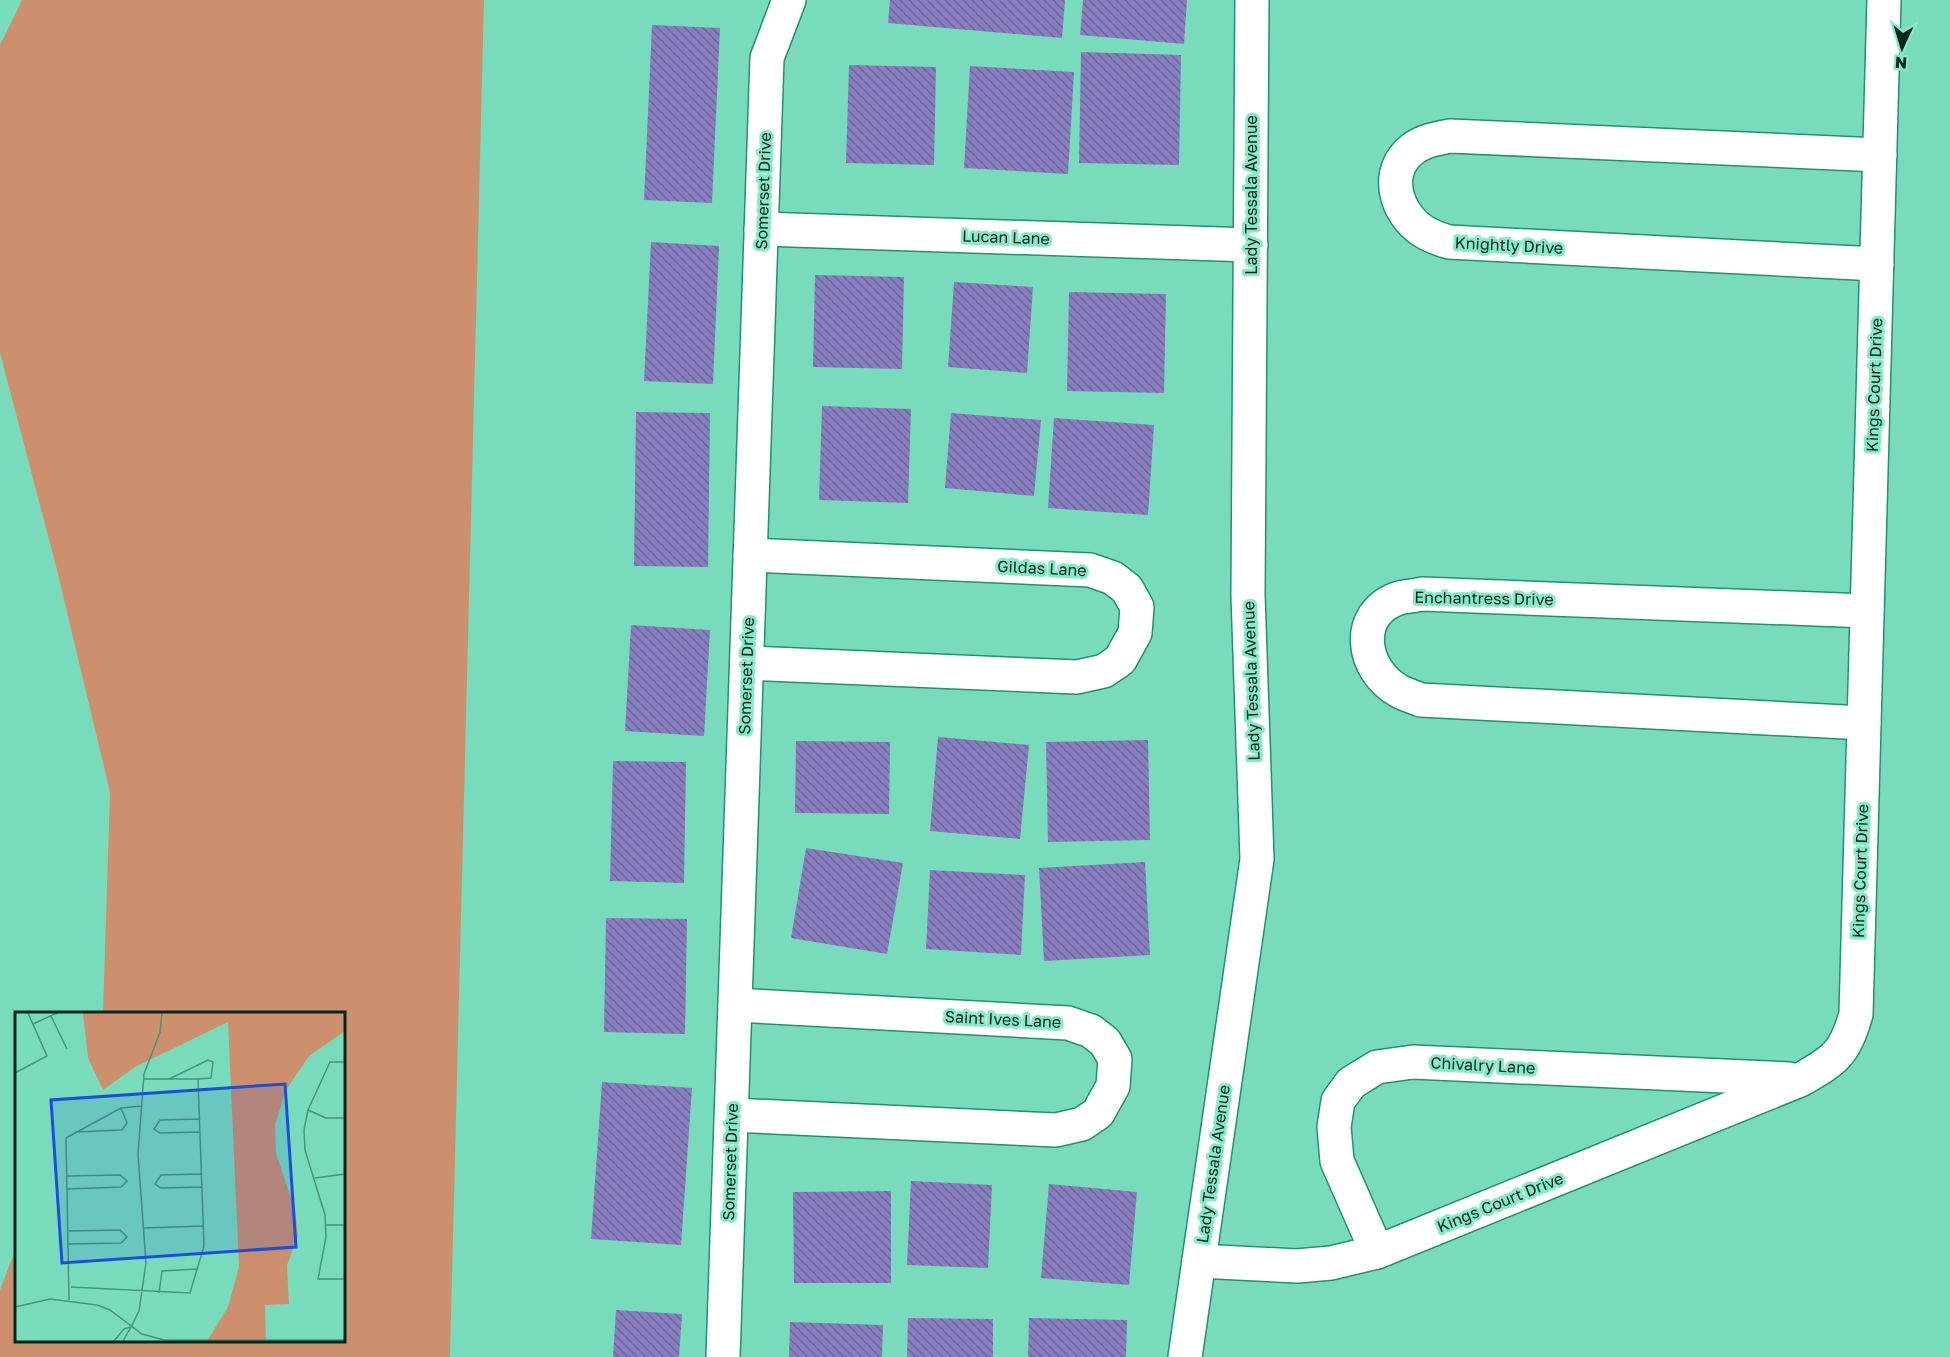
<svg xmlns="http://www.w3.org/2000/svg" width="1950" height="1357" font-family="'Golos Text',sans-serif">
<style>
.green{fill:#cd906d}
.building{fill:url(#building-back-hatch)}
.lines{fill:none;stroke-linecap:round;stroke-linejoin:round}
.minor-casing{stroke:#229073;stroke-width:36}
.minor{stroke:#fff;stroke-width:33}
.labels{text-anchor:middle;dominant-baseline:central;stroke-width:6;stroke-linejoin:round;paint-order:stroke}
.street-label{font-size:16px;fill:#05261d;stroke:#86eac9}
.inset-road{fill:none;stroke:#4a937c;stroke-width:1.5}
.view{fill:#1d4ed8;fill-opacity:0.15;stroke:#1d4ed8;stroke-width:3}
.inset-edge{fill:none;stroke:#05261d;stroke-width:3}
</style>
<defs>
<pattern id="building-back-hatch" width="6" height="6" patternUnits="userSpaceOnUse" patternTransform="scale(1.5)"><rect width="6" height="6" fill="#887dbf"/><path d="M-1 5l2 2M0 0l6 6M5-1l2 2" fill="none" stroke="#6d669b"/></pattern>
</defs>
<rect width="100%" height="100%" fill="#78dcbc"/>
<path class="green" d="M22,0H484L450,1357H0V1290L16,1248V1340H344V1014L103,1013L110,792L56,566L0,353V45Z"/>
<g class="building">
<path d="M890,0H1065L1062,38L888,23Z"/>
<path d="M1083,0H1187L1184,44L1080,35Z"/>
<path d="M652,25L720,28L712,203L644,200Z"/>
<path d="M1081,52L1181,55L1179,165L1079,163Z"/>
<path d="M849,65L936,67L934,165L846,163Z"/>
<path d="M970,66L1074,72L1068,174L964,168Z"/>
<path d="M651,242L719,246L713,384L644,381Z"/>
<path d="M815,275L904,277L902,369L813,367Z"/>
<path d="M954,282L1033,287L1027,373L948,367Z"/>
<path d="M1069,292L1166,294L1164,393L1067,391Z"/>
<path d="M822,406L911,409L908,503L819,500Z"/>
<path d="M636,412L710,413L708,567L634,566Z"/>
<path d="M951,413L1041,420L1034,496L945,488Z"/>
<path d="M1054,418L1154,425L1148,515L1048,508Z"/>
<path d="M631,625L710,630L704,736L625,731Z"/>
<path d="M938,737L1029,745L1020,839L930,831Z"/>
<path d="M1148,740L1150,840L1048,842L1046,742Z"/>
<path d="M796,741L890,742L889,814L795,813Z"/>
<path d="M613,761L686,762L684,883L610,881Z"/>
<path d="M806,848L903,863L887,954L791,938Z"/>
<path d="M1145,862L1150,955L1044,961L1039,868Z"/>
<path d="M930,870L1025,875L1021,955L926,949Z"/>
<path d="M606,918L687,919L685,1034L604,1032Z"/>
<path d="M602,1082L692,1088L681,1245L591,1239Z"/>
<path d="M911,1181L992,1185L988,1268L907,1265Z"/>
<path d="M1049,1184L1137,1192L1129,1285L1041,1278Z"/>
<path d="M891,1191V1283H794L793,1192Z"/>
<path d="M616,1310L682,1314L679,1357H613Z"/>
<path d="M908,1318L993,1319V1357H907Z"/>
<path d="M1029,1318L1127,1320L1126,1357H1028Z"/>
<path d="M790,1322L883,1325L882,1357H789Z"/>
</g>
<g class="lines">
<defs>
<g id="minor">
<path d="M761,229L1251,245"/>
<path d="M1877,264L1449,242C1442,240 1434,237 1428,234C1399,219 1383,178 1408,153C1420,141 1435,139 1450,136L1880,155"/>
<path d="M747,663L1077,677L1104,671L1120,660L1135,633L1137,607L1127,589L1113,578L1090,570L750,555"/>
<path d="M1864,723L1421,700C1414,697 1406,695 1399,691C1362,671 1352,614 1399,598C1406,596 1415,596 1422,594L1867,611"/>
<path d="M732,1115L1056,1130L1082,1124L1098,1113L1113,1086L1115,1059L1105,1042L1091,1031L1068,1023L735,1005"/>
<path d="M1377,1252L1337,1161L1334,1127L1338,1101L1351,1083L1377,1067L1413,1062L1789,1079"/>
<path d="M1199,1261L1297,1266L1331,1263L1377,1252L1800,1080C1835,1060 1845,1054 1856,1014L1884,0"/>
<path d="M723,1357L767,58L789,0"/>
<path d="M1185,1357L1257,859L1248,595L1252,0"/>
</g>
</defs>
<use href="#minor" class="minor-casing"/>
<use href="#minor" class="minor"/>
</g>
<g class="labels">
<g class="street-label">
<text transform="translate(763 191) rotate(-88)">Somerset Drive</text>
<text transform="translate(1251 195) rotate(-90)">Lady Tessala Avenue</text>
<text transform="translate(1006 237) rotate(2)">Lucan Lane</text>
<text transform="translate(1509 245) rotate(3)">Knightly Drive</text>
<text transform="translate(1874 385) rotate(-88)">Kings Court Drive</text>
<text transform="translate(1042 568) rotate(3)">Gildas Lane</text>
<text transform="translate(1484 598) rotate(1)">Enchantress Drive</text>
<text transform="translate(746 676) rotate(-88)">Somerset Drive</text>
<text transform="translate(1251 681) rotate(-92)">Lady Tessala Avenue</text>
<text transform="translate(1860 871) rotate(-88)">Kings Court Drive</text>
<text transform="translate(1003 1019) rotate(3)">Saint Ives Lane</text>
<text transform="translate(1483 1065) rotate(3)">Chivalry Lane</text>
<text transform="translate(730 1162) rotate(-88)">Somerset Drive</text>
<text transform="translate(1213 1164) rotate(-82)">Lady Tessala Avenue</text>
<text transform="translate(1500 1202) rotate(-22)">Kings Court Drive</text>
</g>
</g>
<g transform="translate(15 1012)">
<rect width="330" height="330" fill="#78dcbc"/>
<path d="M68,1H330V19L294,44L271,78L260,113L261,141L280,198L283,224L272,253L274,292L250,293L251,329H192L213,295L224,255L213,10L120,55L88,78L73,46Z" fill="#cd906d"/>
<path class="inset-road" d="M36,4L52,37M18,12L42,1M330,50H315L293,98L289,118L290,138L310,203L311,225L303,267H330M0,61L32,44L13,1M129,67H183L196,66L198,50L193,48L154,67M293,98L311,106H330M184,107L145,108L139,117L145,121L185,120M60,120L107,118L112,111L106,96M186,162L146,163L140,172L146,176L187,175M52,164L105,163L112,169L106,175L52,177M300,166L330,162M311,213H330M129,216L188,214M54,219L105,218L112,225L106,231L54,232M56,275L175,281L189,234L183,67M144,281L147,259L182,257M54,288L51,126L106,96L127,94M0,295L35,287L82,293L95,298L127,322L149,328H330M116,315L124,299L131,251L123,142L129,62L145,20L147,1M99,329L109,317L116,315L108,329"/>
<path class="view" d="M270,72L281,235L47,251L36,88Z"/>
<rect width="330" height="330" class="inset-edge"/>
</g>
<g transform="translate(1902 48) rotate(184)" stroke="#86eac9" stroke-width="4.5" paint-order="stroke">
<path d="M0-4.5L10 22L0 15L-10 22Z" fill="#05261d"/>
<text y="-9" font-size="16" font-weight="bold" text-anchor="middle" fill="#05261d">N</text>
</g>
</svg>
